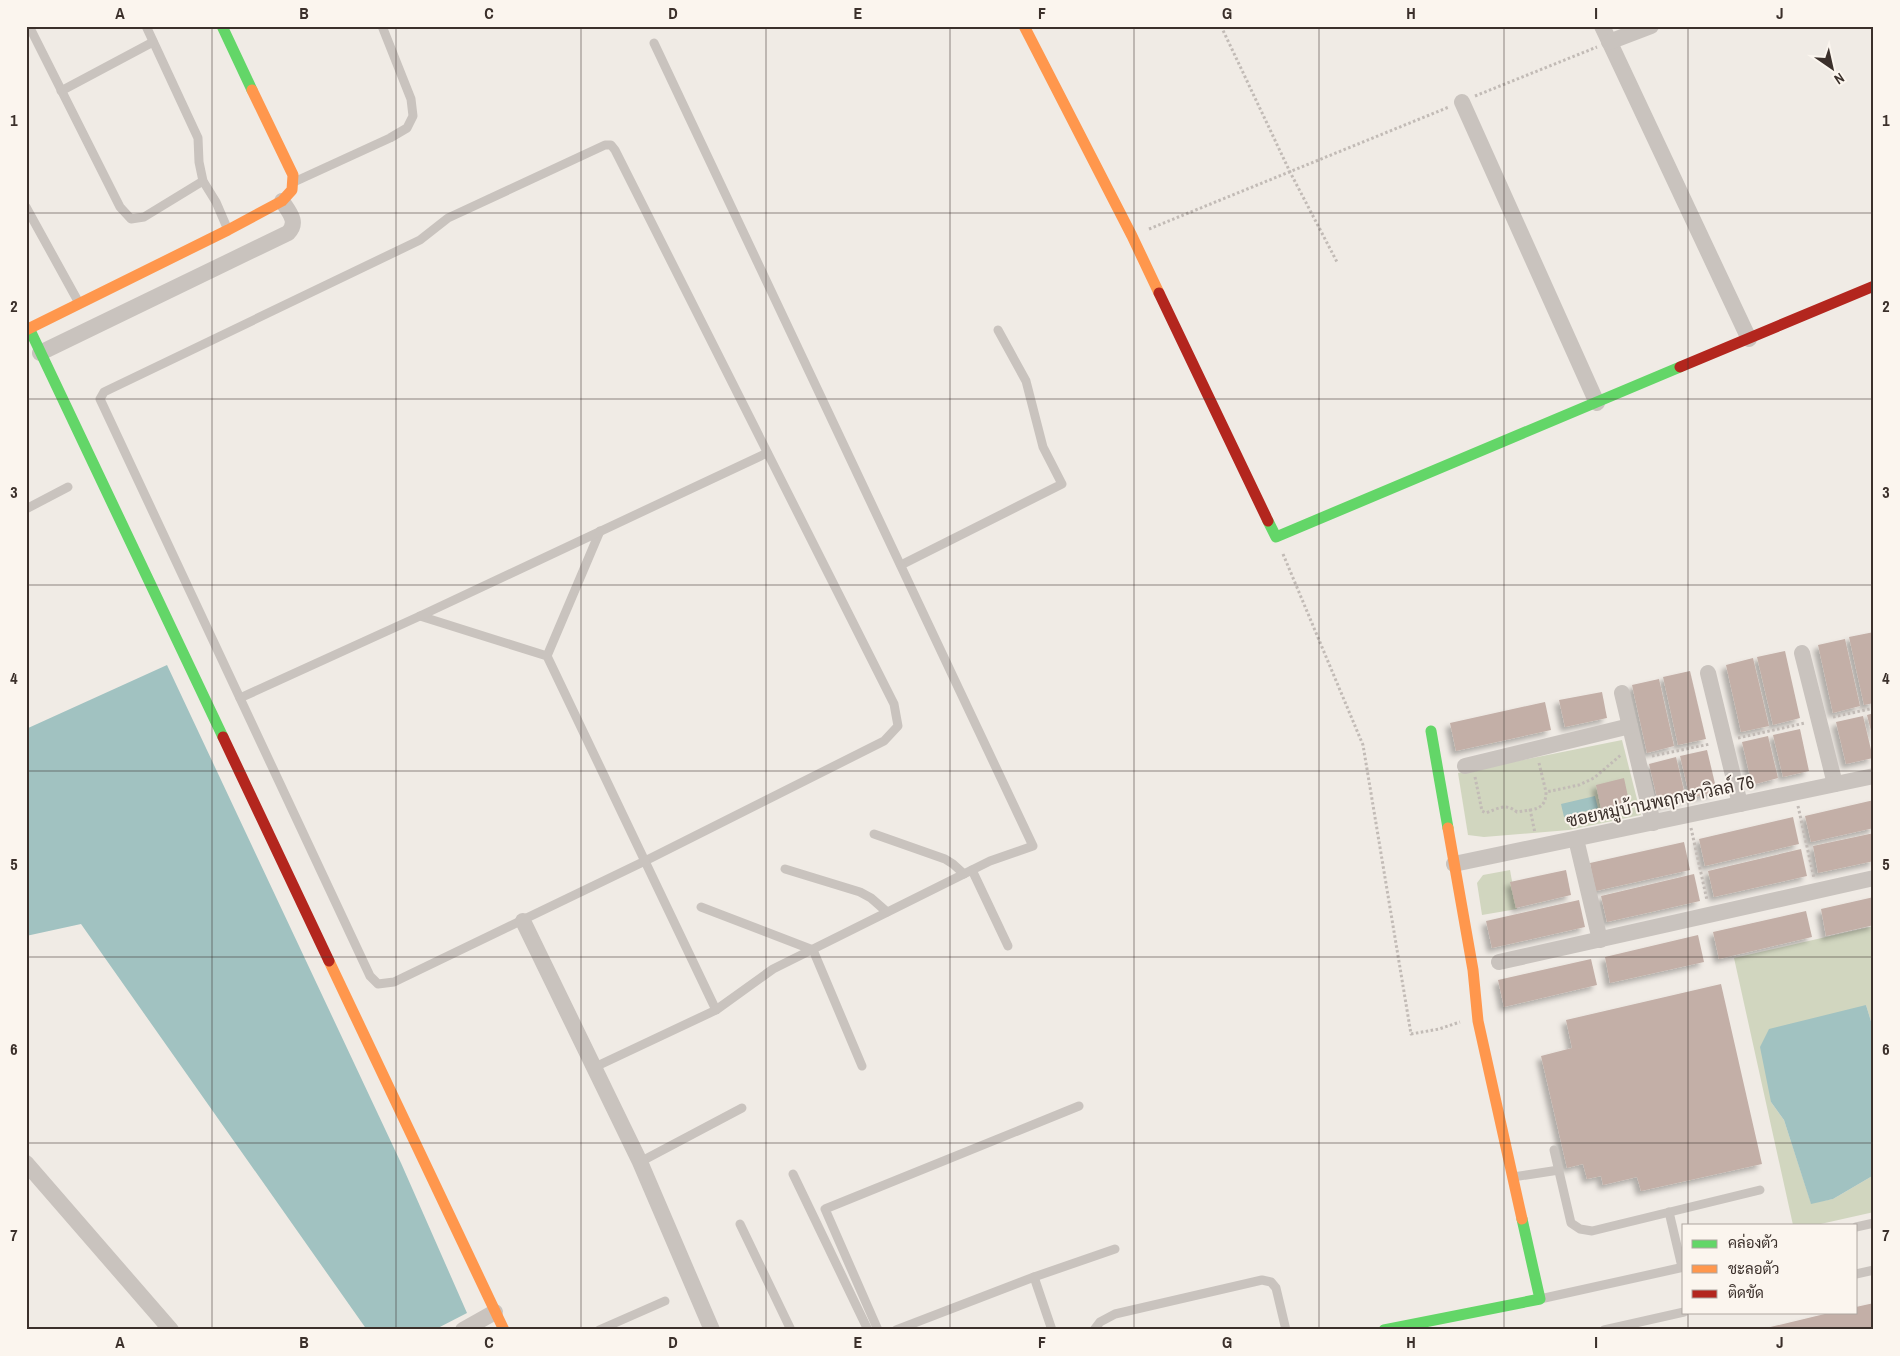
<svg xmlns="http://www.w3.org/2000/svg" width="1900" height="1356" font-family="'Archivo Narrow',Sarabun,sans-serif">
<style>
.green{fill:#d1d6bf}
.water{fill:#a1c2c1}
.building{fill:#c3afa7;filter:url(#shadow)}
.lines{fill:none;stroke-linecap:round;stroke-linejoin:round}
.path{stroke:#c2bbb6;stroke-width:3;stroke-dasharray:2.5 2.5;stroke-linecap:butt}
.lane{stroke:#c9c3be;stroke-width:9}
.street{stroke:#c9c3be;stroke-width:16}
.fast{stroke:#63d668;stroke-width:11}
.slow{stroke:#ff974d;stroke-width:11}
.jam{stroke:#b3261e;stroke-width:11}
.grid{fill:none;stroke:#3b302b;stroke-width:1;stroke-opacity:0.55}
.labels{text-anchor:middle;dominant-baseline:central;stroke-width:4;stroke-linejoin:round;paint-order:stroke}
.street-label{font-size:18px;fill:#3b302b;stroke:#fbf5ee}
.neatline{fill:none;stroke:#3b302b;stroke-width:2}
.grid-label{font-size:16px;text-anchor:middle;font-weight:bold;fill:#3b302b}
</style>
<defs>
<filter id="shadow"><feDropShadow dx="-4.5" dy="4.5" stdDeviation="2.5" flood-color="#0004"/></filter>
</defs>
<rect width="100%" height="100%" fill="#f0ebe5"/>
<g class="green">
<path d="M1622,740L1641,815L1569,830L1484,837L1468,835L1458,773Z"/>
<path d="M1510,870L1517,909L1482,915L1477,883L1483,875Z"/>
<path d="M1874,926V1031L1866,1005L1771,1102L1784,1120L1811,1203L1833,1199L1874,1175V1212L1816,1225H1793L1734,958Z"/>
</g>
<g class="water">
<path d="M167,665L401,1163L467,1313L434,1330H367L81,924L26,936V729Z"/>
<path d="M1595,796L1598,808L1564,817L1561,804Z"/>
<path d="M1866,1005L1874,1031V1175L1833,1199L1811,1204L1784,1120L1771,1102L1760,1047L1769,1029Z"/>
</g>
<g class="building">
<path d="M1874,632V703L1864,705L1849,637Z"/>
<path d="M1845,639L1860,706L1833,713L1818,645Z"/>
<path d="M1785,651L1800,718L1773,725L1757,657Z"/>
<path d="M1753,658L1769,726L1741,732L1726,665Z"/>
<path d="M1690,671L1706,739L1678,745L1663,677Z"/>
<path d="M1659,679L1674,746L1647,753L1632,685Z"/>
<path d="M1602,692L1607,718L1565,727L1559,700Z"/>
<path d="M1545,702L1551,730L1456,751L1450,723Z"/>
<path d="M1874,713V739H1873L1867,715Z"/>
<path d="M1863,716L1873,758L1846,764L1836,722Z"/>
<path d="M1800,729L1809,771L1783,777L1773,735Z"/>
<path d="M1768,736L1778,778L1752,785L1742,742Z"/>
<path d="M1707,750L1717,792L1690,798L1680,756Z"/>
<path d="M1676,757L1686,799L1659,806L1649,764Z"/>
<path d="M1624,778L1630,806L1602,813L1596,785Z"/>
<path d="M1874,800V828L1811,842L1805,816Z"/>
<path d="M1793,817L1799,844L1705,866L1699,839Z"/>
<path d="M1874,833V861L1818,873L1813,846Z"/>
<path d="M1684,842L1690,870L1596,891L1590,863Z"/>
<path d="M1801,849L1807,876L1714,897L1708,871Z"/>
<path d="M1566,870L1571,895L1516,908L1510,882Z"/>
<path d="M1694,874L1700,901L1607,922L1601,896Z"/>
<path d="M1874,897V925L1826,936L1821,909Z"/>
<path d="M1579,900L1585,927L1492,948L1486,921Z"/>
<path d="M1806,911L1812,937L1719,959L1713,932Z"/>
<path d="M1698,935L1704,962L1610,983L1605,957Z"/>
<path d="M1591,959L1597,985L1504,1007L1498,980Z"/>
<path d="M1721,984L1762,1164L1641,1191L1637,1177L1603,1185L1601,1176L1587,1179L1583,1164L1567,1168L1541,1056L1572,1048L1566,1020Z"/>
<path d="M1874,1303V1330H1758L1833,1312H1856V1307Z"/>
</g>
<g class="lines">
<g class="path">
<path d="M1221,26L1290,172L1337,262"/>
<path d="M1475,96L1597,47"/>
<path d="M1149,229L1449,107"/>
<path d="M1283,554L1363,745L1411,1034L1439,1029L1460,1022"/>
<path d="M1833,717L1874,708"/>
<path d="M1738,738L1805,723"/>
<path d="M1652,756L1710,744"/>
<path d="M1539,763L1546,792"/>
<path d="M1475,777L1482,811L1486,813C1499,808 1506,803 1517,812C1533,809 1546,811 1546,792L1579,785L1594,778L1622,754"/>
<path d="M1798,806L1814,878"/>
<path d="M1530,809L1535,833"/>
<path d="M1691,828L1707,900"/>
</g>
<g class="lane">
<path d="M29,26L120,207L131,219L144,217L203,181"/>
<path d="M146,26L198,138L199,162L203,181L216,202L228,230"/>
<path d="M61,91L153,42"/>
<path d="M605,145H611L615,150L894,704L898,726L884,741L645,861L394,982L378,984L370,976L100,399L104,392L420,240L448,218Z"/>
<path d="M294,182L390,138L407,128L413,116L411,99L382,26"/>
<path d="M26,207L79,303"/>
<path d="M26,509L68,487"/>
<path d="M901,565L1062,484L1043,447L1026,381L998,330"/>
<path d="M420,616L547,656L716,1010"/>
<path d="M547,656L600,531"/>
<path d="M240,698L420,616L767,453"/>
<path d="M874,834L945,859L953,864L964,874"/>
<path d="M785,869L860,892L871,898L887,912"/>
<path d="M972,870L1008,946"/>
<path d="M701,907L813,950L862,1066"/>
<path d="M595,1067L716,1010L773,969L990,861L1033,846L654,43"/>
<path d="M1554,1150L1571,1223L1580,1229L1592,1231L1760,1190"/>
<path d="M640,1162L742,1108"/>
<path d="M793,1174L868,1330"/>
<path d="M1513,1177L1559,1170"/>
<path d="M1669,1212L1682,1267"/>
<path d="M740,1224L791,1330"/>
<path d="M1856,1227L1874,1223"/>
<path d="M1856,1274L1874,1270"/>
<path d="M1034,1277L1052,1330"/>
<path d="M1540,1299L1684,1267"/>
<path d="M599,1330L665,1301"/>
<path d="M878,1330L825,1209L1079,1106"/>
<path d="M896,1330L1034,1277L1115,1249"/>
<path d="M1094,1330L1100,1322L1115,1314L1262,1280L1271,1282L1276,1288L1286,1330"/>
<path d="M1604,1330L1684,1312"/>
</g>
<g class="street">
<path d="M1602,26L1749,339"/>
<path d="M1609,42L1651,26"/>
<path d="M1462,102L1597,403"/>
<path d="M40,353L288,233C299,222 289,212 282,201"/>
<path d="M1802,653L1835,784"/>
<path d="M1708,673L1740,804"/>
<path d="M1622,693L1653,823"/>
<path d="M1465,766L1630,726"/>
<path d="M1576,839L1600,940"/>
<path d="M1454,864L1874,776"/>
<path d="M523,921L640,1162L712,1330"/>
<path d="M1499,962L1874,878"/>
<path d="M26,1163L171,1330"/>
<path d="M463,1330L495,1312"/>
</g>
<g class="fast">
<path d="M222,26L252,90"/>
<path d="M29,328L223,737"/>
<path d="M1268,521L1276,537L1680,367"/>
<path d="M1431,731L1448,828"/>
<path d="M1384,1330L1540,1299L1522,1219"/>
</g>
<g class="slow">
<path d="M1024,26L1132,236L1159,293"/>
<path d="M26,330L228,230L282,201L292,190L293,175L252,90"/>
<path d="M1448,828L1473,970L1478,1021L1522,1219"/>
<path d="M329,961L504,1330"/>
</g>
<g class="jam">
<path d="M1159,293L1268,521"/>
<path d="M1680,367L1874,286"/>
<path d="M223,737L329,961"/>
</g>
</g>
<path class="grid" d="M212,26V1330M396,26V1330M581,26V1330M766,26V1330M950,26V1330M1134,26V1330M1319,26V1330M1504,26V1330M1688,26V1225M26,213H1874M26,399H1874M26,585H1874M26,771H1874M26,957H1874M26,1143H1874M1688,1312V1330"/>
<g class="labels">
<g class="street-label">
<text transform="translate(1660 801) rotate(-12)">ซอยหมู่บ้านพฤกษาวิลล์ 76</text>
</g>
</g>
<rect width="1900" height="1356" fill="none" stroke="#fbf5ee" stroke-width="55"/>
<rect x="1682" y="1224" width="175" height="90" fill="#fbf5ee" stroke="#aea6a0"/>
<rect x="1692" y="1240" width="25" height="8" fill="#63d668" stroke="#aea6a0"/>
<text x="1728" y="1248" font-size="15" fill="#3b302b">คล่องตัว</text>
<rect x="1692" y="1265" width="25" height="8" fill="#ff974d" stroke="#aea6a0"/>
<text x="1728" y="1274" font-size="15" fill="#3b302b">ชะลอตัว</text>
<rect x="1692" y="1290" width="25" height="8" fill="#b3261e" stroke="#aea6a0"/>
<text x="1728" y="1298" font-size="15" fill="#3b302b">ติดขัด</text>
<g transform="translate(1832 68) rotate(146)" stroke="#fbf5ee" stroke-width="4" paint-order="stroke">
<path d="M0-4L9 19L0 12L-9 19Z" fill="#3b302b"/>
<text y="-8" font-size="14" font-weight="bold" text-anchor="middle" fill="#3b302b">N</text>
</g>
<rect x="28" y="28" width="1844" height="1300" class="neatline"/>
<g class="grid-label">
<text x="120" y="19">A</text>
<text x="304" y="19">B</text>
<text x="489" y="19">C</text>
<text x="673" y="19">D</text>
<text x="858" y="19">E</text>
<text x="1042" y="19">F</text>
<text x="1227" y="19">G</text>
<text x="1411" y="19">H</text>
<text x="1596" y="19">I</text>
<text x="1780" y="19">J</text>
<text x="14" y="126">1</text>
<text x="1886" y="126">1</text>
<text x="14" y="312">2</text>
<text x="1886" y="312">2</text>
<text x="14" y="498">3</text>
<text x="1886" y="498">3</text>
<text x="14" y="684">4</text>
<text x="1886" y="684">4</text>
<text x="14" y="870">5</text>
<text x="1886" y="870">5</text>
<text x="14" y="1055">6</text>
<text x="1886" y="1055">6</text>
<text x="14" y="1241">7</text>
<text x="1886" y="1241">7</text>
<text x="120" y="1348">A</text>
<text x="304" y="1348">B</text>
<text x="489" y="1348">C</text>
<text x="673" y="1348">D</text>
<text x="858" y="1348">E</text>
<text x="1042" y="1348">F</text>
<text x="1227" y="1348">G</text>
<text x="1411" y="1348">H</text>
<text x="1596" y="1348">I</text>
<text x="1780" y="1348">J</text>
</g>
</svg>
